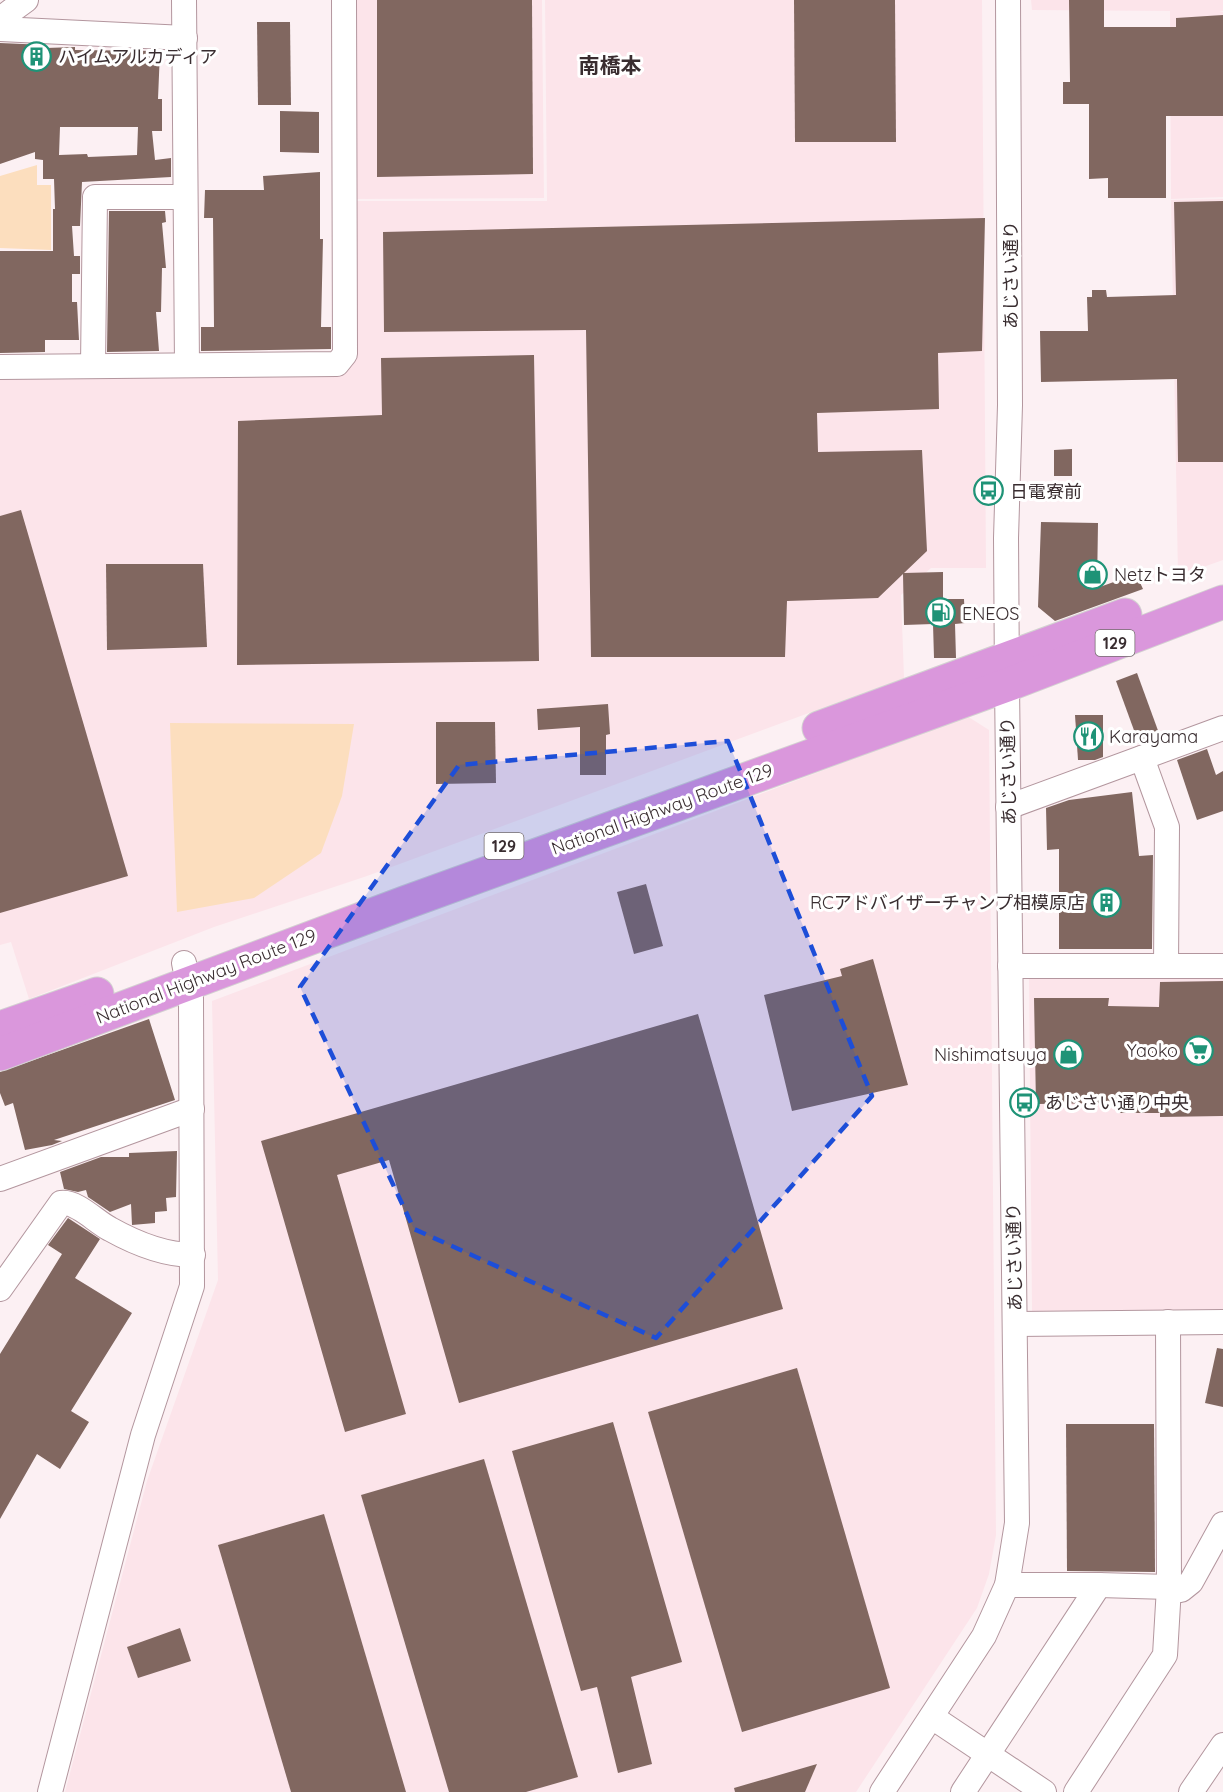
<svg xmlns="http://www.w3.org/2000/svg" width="1223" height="1792" font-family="Quicksand,'Noto Sans JP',sans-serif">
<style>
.built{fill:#fce4ea}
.green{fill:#fcdebe}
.building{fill:#816760;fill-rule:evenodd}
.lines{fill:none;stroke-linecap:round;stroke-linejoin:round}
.minor-casing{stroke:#b3969e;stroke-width:26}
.highway-casing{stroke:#d3d1d1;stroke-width:35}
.minor{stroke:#fff;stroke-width:24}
.highway{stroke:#da97dc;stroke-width:33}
.marked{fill:#1d4ed8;fill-opacity:0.2;stroke:#1d4ed8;stroke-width:4.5;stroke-dasharray:12 8;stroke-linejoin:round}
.labels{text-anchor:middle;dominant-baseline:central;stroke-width:6;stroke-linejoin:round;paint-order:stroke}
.shield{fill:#fff;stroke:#746c6e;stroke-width:1.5}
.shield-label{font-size:16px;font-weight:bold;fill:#392d30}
.poi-label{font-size:18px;fill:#392d30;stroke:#fff;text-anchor:start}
.street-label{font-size:18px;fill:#392d30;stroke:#fff}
.quarter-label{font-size:21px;font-weight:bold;fill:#392d30;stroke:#fff}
</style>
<rect width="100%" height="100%" fill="#fcf0f3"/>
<g class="built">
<path d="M352,0H542L544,198L352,199Z"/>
<path d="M545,0H982L986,568H931L901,595L904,678L367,876L214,927L29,999L11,942L0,945V379L342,373L352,201H547Z"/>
<path d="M1031,0H1223V11H1219L1223,12V197L1171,199L1170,11L1032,10Z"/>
<path d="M1223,199V560L1178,576L1171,200Z"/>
<path d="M967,716L989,730L996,1535L989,1574L977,1608L856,1792H65L147,1481L218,1280L212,1001Z"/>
<path d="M1223,976V1309L1032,1312L1029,979Z"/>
</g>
<g class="green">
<path d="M37,165V185H51V250L0,248V176Z"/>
<path d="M170,723L354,724L342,796L321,853L254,898L177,912Z"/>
</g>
<g class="building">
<path d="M377,0H532L533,174L377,177Z"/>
<path d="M794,0H895L896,142H795Z"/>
<path d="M1069,0H1104V27H1176V18L1223,15V116H1166V198H1108V178L1089,179V104H1063V82H1070Z"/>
<path d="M257,22H290L291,105H258Z"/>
<path d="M0,43L46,45V48L75,47V50L160,51L158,99H162V131H152L155,160L171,158V177L82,182L80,226H72L74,256H80V274H72V302H77L79,340H45V352L0,353V251H53V209H55L54,179H43V160L35,159V152L0,164ZM60,127H138L137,155L88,157L87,154L59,155Z"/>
<path d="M280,111L319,112V153L280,152Z"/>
<path d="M320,172V239H323L321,327H331V349L201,351V327H214L213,218H204L205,190H264L263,176Z"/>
<path d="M1223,201V462H1178L1177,379L1041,382L1040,331H1088L1087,297H1092V290H1106L1107,297L1176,295L1174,202Z"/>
<path d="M109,211H165L166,222L162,223L166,268H162L161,312H156L159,351L107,352Z"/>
<path d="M985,218L982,351L938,353L939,409L817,413L818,452L922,450L927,551L904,573L943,572V599H964L965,623L955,624L956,658H934L933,624L904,625L903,574L878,598L787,601L785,657H591L586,330L384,332L383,232Z"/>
<path d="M534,355L539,661L237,665L238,421L382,415L381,358Z"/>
<path d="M1072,449V476H1054V450Z"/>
<path d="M21,510L128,876L0,913V516Z"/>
<path d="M1041,522L1098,523L1097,588L1136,574L1143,589L1055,621L1038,607Z"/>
<path d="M106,564H203L207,647L107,650Z"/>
<path d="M1137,673L1160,736L1139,744L1116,681Z"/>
<path d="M608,704L610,734L606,735V775H580V727L538,730L537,709Z"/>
<path d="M1075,715H1103V757L1095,760H1078Z"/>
<path d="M436,722H495L496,783L436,784Z"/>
<path d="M1207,749L1216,775L1223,771V811L1197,820L1177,760Z"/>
<path d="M1132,792L1139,856L1153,855L1152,949H1059V849L1047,850L1046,808L1069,800Z"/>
<path d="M646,884L663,946L634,954L617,892Z"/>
<path d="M873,959L908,1085L792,1111L764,995L842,976L840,969Z"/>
<path d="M1223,981V1116L1160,1117V1113H1118V1103L1036,1104L1034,998H1109L1108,1006L1159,1007L1160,982Z"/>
<path d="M698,1014L783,1309L459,1403L389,1160L337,1175L406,1414L345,1432L261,1141Z"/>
<path d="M149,1019L175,1100L54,1140L62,1141L52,1145L25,1150L13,1103L5,1106L0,1093V1072Z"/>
<path d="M177,1151L176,1197L166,1198L167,1211L155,1212V1223L132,1225L131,1204L110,1212L88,1197L86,1190L78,1192L64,1189L60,1172L101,1157H129V1153Z"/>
<path d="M68,1218L100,1239L75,1278L132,1313L71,1411L89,1422L60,1469L37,1454L0,1519V1354L62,1254L48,1245Z"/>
<path d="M1217,1348L1223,1349V1407L1205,1403Z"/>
<path d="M797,1368L890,1688L742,1732L648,1412Z"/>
<path d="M613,1422L682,1662L631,1677L652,1764L618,1773L597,1687L581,1691L512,1451Z"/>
<path d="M1066,1424H1154L1155,1572L1067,1571Z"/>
<path d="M484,1459L578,1777L526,1792H449L361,1495Z"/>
<path d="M324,1514L406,1792H291L218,1545Z"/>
<path d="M180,1628L191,1661L138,1678L127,1647Z"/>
<path d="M817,1764L805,1792H735L734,1788Z"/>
</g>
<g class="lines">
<defs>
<g id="minor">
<path d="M184,0L187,365"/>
<path d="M0,19L26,0"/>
<path d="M0,29L185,38"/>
<path d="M93,366L95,197H185"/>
<path d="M0,367L337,364L345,354L344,0"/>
<path d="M1142,758L1167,827L1166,966"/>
<path d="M1008,807L1223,728"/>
<path d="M1010,966H1223"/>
<path d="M0,1179L192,1109"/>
<path d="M0,1289L61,1203C77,1201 96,1222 110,1229C135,1243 164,1255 193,1255"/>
<path d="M1015,1324L1223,1322"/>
<path d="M1007,1585H1099L1169,1587L1181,1590L1191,1582L1223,1524"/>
<path d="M932,1717L1044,1792"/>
<path d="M50,1792L143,1435L192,1286L191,998L184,963"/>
<path d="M882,1792L984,1636L1007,1585L1017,1523L1007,685L1006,538L1010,405L1008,0"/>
<path d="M963,1792L1099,1585"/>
<path d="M1076,1792L1165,1655L1169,1587L1168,1322"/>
<path d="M1191,1792L1223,1745"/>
</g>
<g id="highway">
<path d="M819,728L1125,615"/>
<path d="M0,1028L97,994"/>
<path d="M0,1054L407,902L1007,685L1223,602"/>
</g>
</defs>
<use href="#minor" class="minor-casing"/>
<use href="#highway" class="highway-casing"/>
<use href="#minor" class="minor"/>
<use href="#highway" class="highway"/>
</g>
<path class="marked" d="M728,741L872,1096L656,1338L414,1229L300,987L459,765Z"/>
<defs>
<symbol id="building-ring" viewBox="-11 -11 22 22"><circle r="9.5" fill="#fff" stroke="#1f9377" stroke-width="1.5"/><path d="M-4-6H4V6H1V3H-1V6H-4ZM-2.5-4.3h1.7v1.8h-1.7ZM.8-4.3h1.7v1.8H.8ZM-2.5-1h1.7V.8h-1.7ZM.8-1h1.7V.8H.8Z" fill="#1f9377"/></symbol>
<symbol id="bus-ring" viewBox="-11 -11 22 22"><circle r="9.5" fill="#fff" stroke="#1f9377" stroke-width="1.5"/><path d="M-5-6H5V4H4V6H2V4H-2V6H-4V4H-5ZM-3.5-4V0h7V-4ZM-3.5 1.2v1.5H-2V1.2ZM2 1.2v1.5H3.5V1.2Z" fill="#1f9377"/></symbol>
<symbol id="shop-ring" viewBox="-11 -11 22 22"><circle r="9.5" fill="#fff" stroke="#1f9377" stroke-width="1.5"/><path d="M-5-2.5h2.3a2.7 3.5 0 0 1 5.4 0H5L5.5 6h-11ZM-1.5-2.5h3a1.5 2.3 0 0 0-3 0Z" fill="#1f9377"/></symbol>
<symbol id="fuel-ring" viewBox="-11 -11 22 22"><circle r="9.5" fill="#fff" stroke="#1f9377" stroke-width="1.5"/><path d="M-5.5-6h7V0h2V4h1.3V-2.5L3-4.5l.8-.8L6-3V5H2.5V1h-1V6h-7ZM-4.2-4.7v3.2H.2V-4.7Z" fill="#1f9377"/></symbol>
<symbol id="restaurant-ring" viewBox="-11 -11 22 22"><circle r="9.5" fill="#fff" stroke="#1f9377" stroke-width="1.5"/><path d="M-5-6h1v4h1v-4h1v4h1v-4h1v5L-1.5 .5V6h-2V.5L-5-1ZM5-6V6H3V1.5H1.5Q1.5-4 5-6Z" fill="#1f9377"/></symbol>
<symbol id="supermarket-ring" viewBox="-11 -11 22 22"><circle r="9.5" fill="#fff" stroke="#1f9377" stroke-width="1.5"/><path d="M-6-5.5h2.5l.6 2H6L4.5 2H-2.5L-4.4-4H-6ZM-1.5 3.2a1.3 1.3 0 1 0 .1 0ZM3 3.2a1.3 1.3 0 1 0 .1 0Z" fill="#1f9377"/></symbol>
</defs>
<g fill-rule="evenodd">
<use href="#building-ring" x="20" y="40" width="33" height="33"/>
<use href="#bus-ring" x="972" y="474" width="33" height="33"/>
<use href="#shop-ring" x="1076" y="558" width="33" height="33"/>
<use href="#fuel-ring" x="924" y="596" width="33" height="33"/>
<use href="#restaurant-ring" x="1072" y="720" width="33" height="33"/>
<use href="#building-ring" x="1090" y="886" width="33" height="33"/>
<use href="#supermarket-ring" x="1182" y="1034" width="33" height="33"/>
<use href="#shop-ring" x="1052" y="1038" width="33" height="33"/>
<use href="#bus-ring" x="1008" y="1086" width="33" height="33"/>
</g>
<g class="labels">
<g class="shield">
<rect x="1095.5" y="630" width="39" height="26" rx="4.5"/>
<rect x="484.5" y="833" width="39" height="26" rx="4.5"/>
</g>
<g class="shield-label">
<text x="1115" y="643">129</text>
<text x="504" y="846">129</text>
</g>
<g class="poi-label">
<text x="58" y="56">ハイムアルカディア</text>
<text x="1010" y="491">日電寮前</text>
<text x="1114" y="574">Netzトヨタ</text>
<text x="962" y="613">ENEOS</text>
<text x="1109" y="736">Karayama</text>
<text x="1085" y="902" text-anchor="end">RCアドバイザーチャンプ相模原店</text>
<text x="1178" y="1050" text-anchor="end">Yaoko</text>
<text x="1047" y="1054" text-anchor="end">Nishimatsuya</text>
<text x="1045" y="1102">あじさい通り中央</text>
</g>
<g class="street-label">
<text transform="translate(1010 275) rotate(-90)">あじさい通り</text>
<text transform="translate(1008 771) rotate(-91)">あじさい通り</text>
<text transform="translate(662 809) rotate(-20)">National Highway Route 129</text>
<text transform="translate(206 976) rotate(-21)">National Highway Route 129</text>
<text transform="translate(1014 1257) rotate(-91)">あじさい通り</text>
</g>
<g class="quarter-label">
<text x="610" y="65">南橋本</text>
</g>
</g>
</svg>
